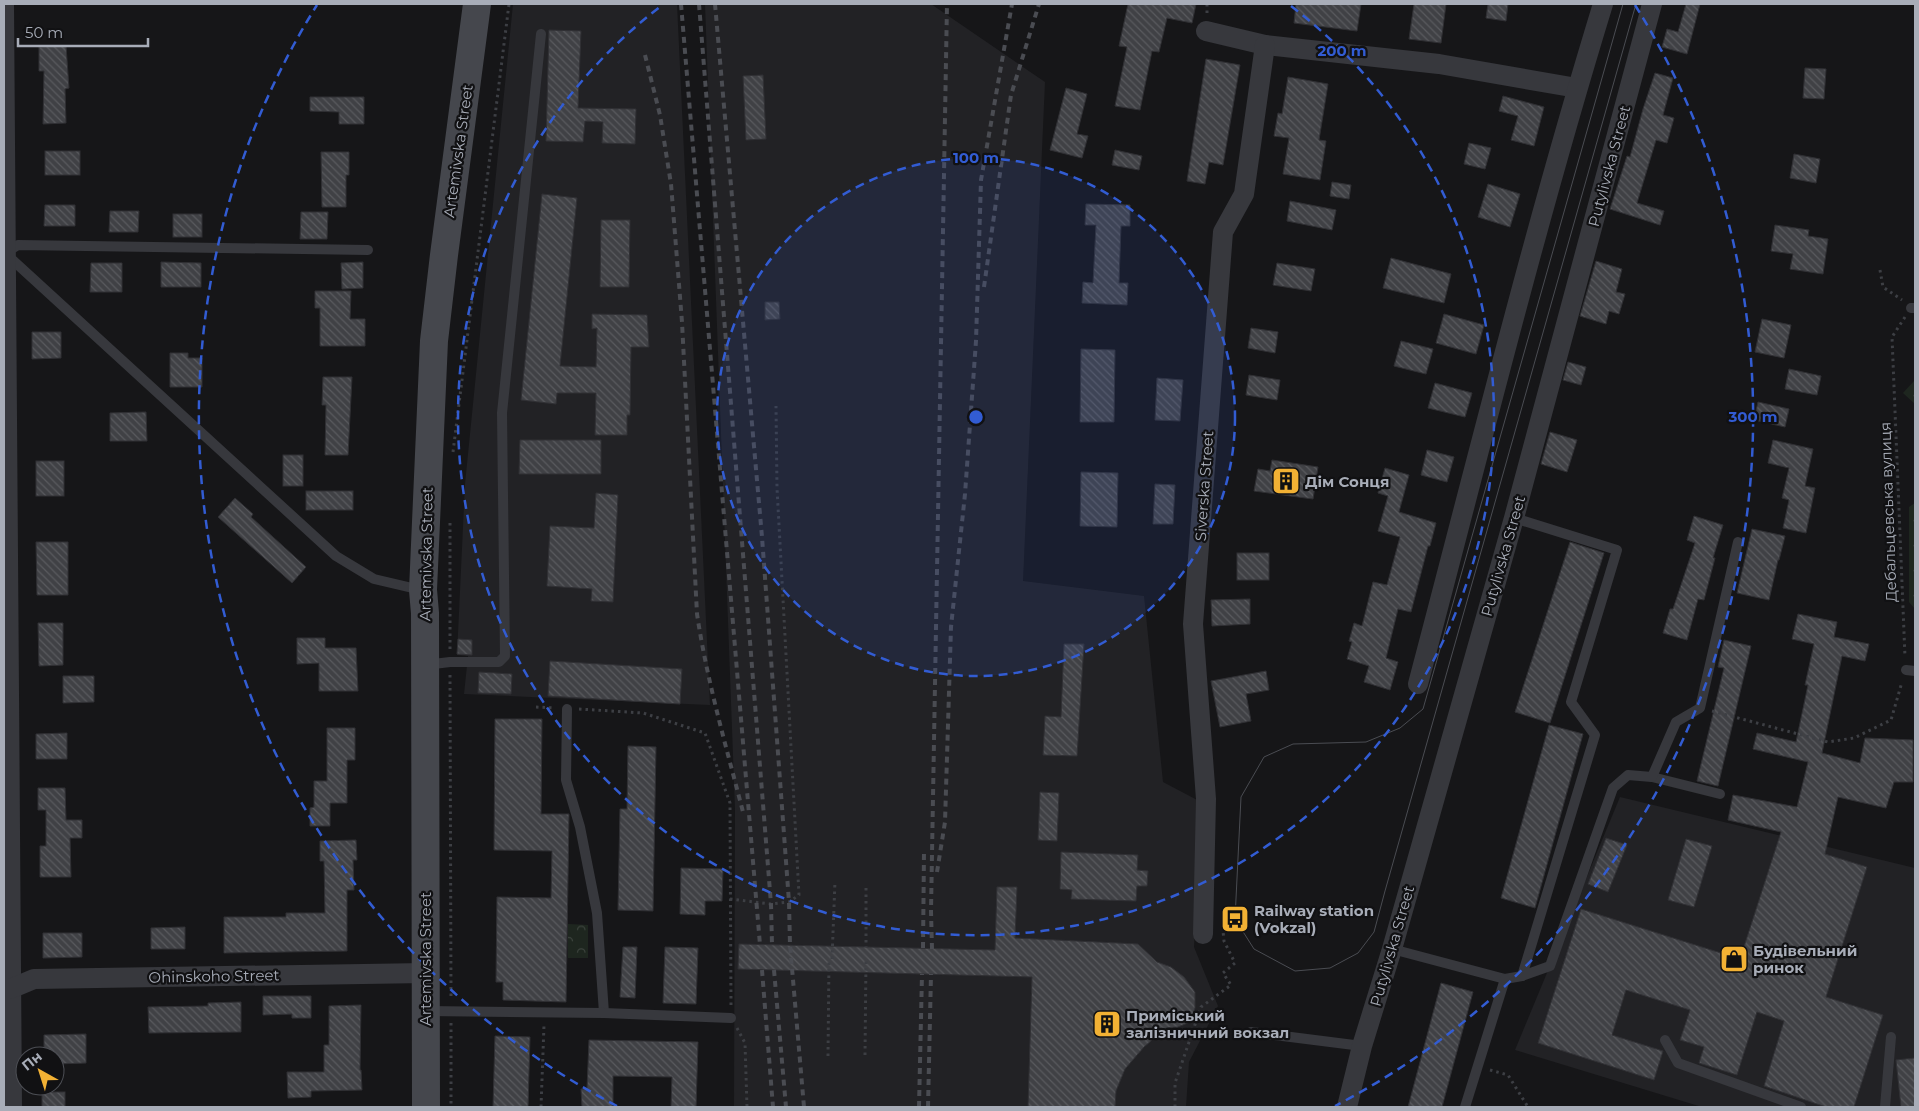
<svg xmlns="http://www.w3.org/2000/svg" width="1919" height="1111" font-family="Montserrat,sans-serif">
<style>
.built{fill:#222225}
.forest{fill:url(#forest-firs)}
.park{fill:url(#park-crowns)}
.building{fill:url(#building-back-hatch);stroke:#303034}
.lines{fill:none;stroke-linecap:round;stroke-linejoin:round}
.path{stroke:#3d3f44;stroke-width:3;stroke-dasharray:2.5 4;stroke-linecap:butt}
.lane{stroke:#37383d;stroke-width:10}
.street{stroke:#37383d;stroke-width:20}
.secondary{stroke:#45474d;stroke-width:28}
.tram{stroke:#4a4c52;stroke-width:1}
.rail{stroke:#4a4c52;stroke-width:4;stroke-dasharray:6 5;stroke-linecap:butt}
.ring{fill:none;stroke:#325cd3;stroke-width:2.5;stroke-dasharray:9 6}
.labels{text-anchor:middle;dominant-baseline:central;stroke-width:4.5;stroke-linejoin:round;paint-order:stroke}
.street-label{font-size:15px;fill:#a8adb8;stroke:#111113}
.poi-label{font-size:15px;font-weight:bold;fill:#a8adb8;stroke:#111113;text-anchor:start}
.centre{fill:#325cd3;stroke:#111113;stroke-width:2.5}
.ring-label{font-size:15px;text-anchor:middle;font-weight:bold;fill:#325cd3;stroke:#111113;stroke-width:4.5;stroke-linejoin:round;paint-order:stroke}
</style>
<defs>
<pattern id="forest-firs" width="22" height="20" patternUnits="userSpaceOnUse" patternTransform="scale(1.25)"><rect width="22" height="20" fill="#1e261f"/><path d="M5 1l3.5 6h-7zM16 11l3.5 6h-7z" fill="#3c433d"/></pattern>
<pattern id="park-crowns" width="20" height="18" patternUnits="userSpaceOnUse" patternTransform="scale(1.25)"><rect width="20" height="18" fill="#1e261f"/><path d="M2 6a3 3 0 1 1 6 0M12 15a3 3 0 1 1 6 0" fill="none" stroke="#3c433d"/></pattern>
<pattern id="building-back-hatch" width="6" height="6" patternUnits="userSpaceOnUse" patternTransform="scale(1.25)"><rect width="6" height="6" fill="#404145"/><path d="M-1 5l2 2M0 0l6 6M5-1l2 2" fill="none" stroke="#595a5e"/></pattern>
</defs>
<rect width="100%" height="100%" fill="#161618"/>
<g class="built">
<path d="M513,4H677L710,705L464,694L468,656L457,655L465,484Z"/>
<path d="M705,4H931L1045,82L1023,581L1144,596L1163,782L1201,802L1194,947L1218,1006L1189,1062L1186,1107H734L735,809Z"/>
<path d="M1620,797L1915,868V1107H1702L1515,1050Z"/>
</g>
<g class="forest">
<path d="M1915,380V404L1903,393Z"/>
<path d="M1915,503V609L1909,602V507Z"/>
</g>
<path class="park" d="M568,924L588,925V958H568Z"/>
<g class="building">
<path d="M1128,4H1196L1192,23L1167,18L1159,52L1152,51L1140,110L1115,106L1127,47L1119,46Z"/>
<path d="M1296,4H1361L1357,31L1294,23Z"/>
<path d="M1414,4H1446L1441,43L1409,39Z"/>
<path d="M1488,4H1508L1506,21L1486,18Z"/>
<path d="M1686,4H1700L1687,54L1662,47L1667,29L1678,32Z"/>
<path d="M549,30L581,31L578,108L636,109L635,144L602,143L603,122L585,121L583,142L546,141Z"/>
<path d="M66,46L69,88L65,89L66,123L43,124L44,71H39V47Z"/>
<path d="M1206,59L1240,65L1223,165L1209,162L1205,184L1187,181Z"/>
<path d="M1805,68L1826,69L1824,99L1803,98Z"/>
<path d="M1655,73L1673,78L1663,115L1674,118L1667,143L1656,140L1637,203L1664,211L1660,225L1610,209L1627,156L1630,157L1643,109Z"/>
<path d="M763,75L766,139L746,140L743,76Z"/>
<path d="M1288,77L1328,84L1319,140L1326,141L1320,180L1283,174L1289,138L1274,136L1278,113L1282,114Z"/>
<path d="M1066,88L1087,94L1077,134L1088,136L1082,158L1050,150Z"/>
<path d="M1503,96L1544,107L1534,146L1511,140L1518,116L1499,111Z"/>
<path d="M310,97H364V124H339V112L310,111Z"/>
<path d="M1469,143L1491,148L1485,169L1464,164Z"/>
<path d="M1115,150L1142,156L1139,170L1112,165Z"/>
<rect x="45" y="151" width="35" height="24"/>
<path d="M321,152H349V175H346V207H322Z"/>
<path d="M1794,154L1820,159L1816,183L1790,178Z"/>
<path d="M1332,182L1351,185L1349,199L1330,196Z"/>
<path d="M1488,184L1520,194L1510,227L1478,217Z"/>
<path d="M542,194L577,198L560,366L596,367L597,328L592,329V314L647,315L649,347H631L630,415H627V435H595L596,393H557L556,404L521,400Z"/>
<path d="M1290,201L1336,210L1332,230L1287,221Z"/>
<path d="M1086,204L1130,205V226H1121L1119,283H1128L1127,305L1082,303L1083,282L1093,283L1096,225H1085Z"/>
<path d="M45,205H75V226H44Z"/>
<path d="M110,211H139L138,232H109Z"/>
<path d="M301,212H328L327,239H300Z"/>
<rect x="173" y="214" width="29" height="23"/>
<path d="M601,220H630L629,287H600Z"/>
<path d="M1775,225L1809,230L1808,236L1828,239L1823,274L1790,269L1793,254L1771,251Z"/>
<path d="M1391,258L1451,274L1444,303L1383,288Z"/>
<path d="M1596,261L1622,269L1616,292L1625,294L1619,314L1609,311L1606,324L1580,316Z"/>
<path d="M161,262L201,263V287H161Z"/>
<path d="M363,262V288L342,289L341,263Z"/>
<path d="M91,263H122V292H90Z"/>
<path d="M1277,263L1315,269L1311,291L1273,285Z"/>
<path d="M315,291H351L350,319H365V346H320V308H315Z"/>
<path d="M765,302H779L780,319L765,320Z"/>
<path d="M1444,314L1484,325L1476,354L1436,343Z"/>
<path d="M1762,319L1791,325L1784,358L1755,352Z"/>
<path d="M1251,328L1278,332L1275,353L1248,348Z"/>
<path d="M32,332H61V358L32,359Z"/>
<path d="M1401,341L1433,349L1426,374L1394,366Z"/>
<path d="M1081,349L1115,350L1114,422H1080Z"/>
<path d="M170,353H188V358H202V387H170Z"/>
<path d="M1568,362L1586,367L1581,385L1563,380Z"/>
<path d="M1789,369L1821,376L1817,395L1785,389Z"/>
<path d="M1249,375L1280,380L1277,400L1246,395Z"/>
<path d="M323,377H352L348,455H325L326,405H322Z"/>
<path d="M1157,378L1183,380L1180,421L1155,420Z"/>
<path d="M1435,383L1472,393L1465,417L1428,408Z"/>
<path d="M1758,402L1789,409L1785,427L1754,420Z"/>
<path d="M146,412L147,441H110V413Z"/>
<path d="M1550,432L1577,440L1567,472L1541,464Z"/>
<path d="M520,440H601V474H519Z"/>
<path d="M1773,440L1813,449L1805,486L1815,488L1806,533L1783,528L1789,500L1782,498L1789,468L1768,463Z"/>
<path d="M1427,450L1454,457L1447,482L1421,475Z"/>
<rect x="283" y="455" width="20" height="31"/>
<path d="M1272,460L1318,467L1313,499L1254,491L1258,469L1270,471Z"/>
<rect x="36" y="461" width="28" height="35"/>
<path d="M1385,468L1409,475L1399,512L1436,523L1430,546H1428L1411,612L1398,609L1386,658L1398,662L1390,690L1364,682L1369,666L1347,659L1352,642L1349,641L1354,623L1362,626L1373,582L1387,585L1400,537L1378,531L1388,496L1378,493Z"/>
<path d="M1081,472L1118,473L1117,527L1080,526Z"/>
<path d="M1155,484L1175,485L1173,524H1153Z"/>
<rect x="306" y="491" width="47" height="19"/>
<path d="M596,493L618,495L613,602L591,601L592,589L547,586L550,526L594,528Z"/>
<path d="M235,498L253,514L251,517L306,567L292,583L218,517Z"/>
<path d="M1694,516L1723,525L1713,558H1715L1704,600L1698,599L1687,640L1663,633L1670,609H1673L1695,543L1687,540Z"/>
<path d="M1752,529L1785,536L1779,560H1778L1769,600L1737,593Z"/>
<path d="M36,542H68V595H37Z"/>
<path d="M1570,542L1604,553L1550,723L1515,712Z"/>
<rect x="1237" y="553" width="32" height="27"/>
<path d="M1250,599V624L1212,626L1211,600Z"/>
<path d="M1798,614L1837,622L1834,637L1869,644L1865,661L1842,656L1822,753L1860,763L1865,738L1913,740V782H1894L1886,808L1838,797L1825,854L1867,867L1826,997L1883,1015L1854,1107H1826L1764,1086L1784,1021L1757,1012L1737,1075L1699,1063L1704,1047L1680,1040L1690,1010L1626,990L1612,1035L1663,1051L1654,1080L1538,1043L1581,909L1740,959L1781,832L1728,820L1733,795L1797,807L1808,762L1753,749L1757,733L1796,742L1808,685H1805L1814,644L1792,639Z"/>
<path d="M38,623H63V665L39,666Z"/>
<path d="M297,638H325V648H356L358,691H319V663L297,664Z"/>
<path d="M458,639L472,640V655L457,654Z"/>
<path d="M1724,640L1751,646L1718,786L1697,781L1724,668L1718,667Z"/>
<path d="M1064,644H1084L1077,756L1043,755L1045,716L1061,717Z"/>
<path d="M550,661L682,669L680,704L548,696Z"/>
<path d="M1266,671L1269,690L1246,694L1251,721L1220,727L1211,681Z"/>
<path d="M479,672L512,674L511,694L478,693Z"/>
<path d="M63,676H94V702L63,703Z"/>
<path d="M495,719H542L541,814H569L566,1002L503,1000V982H496L497,897L551,898L552,851L494,850Z"/>
<path d="M1549,725L1583,734L1535,908L1501,898Z"/>
<path d="M327,728H355V760H347V803H330V826H310V808L314,807V781H327Z"/>
<path d="M67,733V759H36V734Z"/>
<path d="M628,746L656,747L653,911L618,910L620,809H627Z"/>
<path d="M38,788H65L66,820H82V838H70L71,877H40V846H46V810H38Z"/>
<path d="M1040,792L1059,793L1057,841L1038,840Z"/>
<path d="M1606,838L1627,845L1608,892L1588,884Z"/>
<path d="M1686,839L1712,846L1694,907L1668,900Z"/>
<path d="M356,840L357,860H353L354,890H347V951L224,953V917H286V913H325L324,861H320V841Z"/>
<path d="M1061,852L1138,855L1137,870L1148,871L1147,886H1137L1136,901L1071,899L1072,890L1060,889Z"/>
<path d="M681,868L723,869L722,901H705V915L680,914Z"/>
<path d="M997,887H1017L1015,938L1138,944L1157,962L1171,967L1184,977L1195,992V1008L1190,1022L1178,1027L1166,1028L1144,1047L1125,1069L1116,1091L1115,1107H1028L1032,977L738,969L739,944L995,950Z"/>
<path d="M185,927V949H151V928Z"/>
<path d="M43,933H82V957L43,958Z"/>
<path d="M623,947H637L635,998L620,997Z"/>
<path d="M665,947L698,948L696,1004L663,1003Z"/>
<path d="M1441,983L1473,992L1442,1107H1408Z"/>
<path d="M263,996H311V1018H292V1014L263,1015Z"/>
<path d="M241,1002V1032L149,1033L148,1007L208,1006V1003Z"/>
<path d="M361,1005L360,1070H361L362,1090L311,1091V1097L288,1098L287,1072H324V1045H329V1006Z"/>
<path d="M86,1034V1063L55,1064V1056H44V1035Z"/>
<path d="M495,1036L530,1037L528,1107H493Z"/>
<path d="M589,1040L698,1042L696,1107H671L672,1077L613,1076V1107H582L581,1089H587Z"/>
<path d="M1915,1058V1107H1901L1896,1060Z"/>
<rect x="42" y="1092" width="23" height="15"/>
</g>
<g class="lines">
<g class="path">
<path d="M1207,13V4"/>
<path d="M1880,270L1883,287L1902,300"/>
<path d="M1905,317L1892,337L1905,657"/>
<path d="M453,452L509,4"/>
<path d="M450,649V520"/>
<path d="M450,675L451,999"/>
<path d="M536,707L555,708"/>
<path d="M579,709L643,713L705,733L730,803L731,1006"/>
<path d="M1712,711L1828,742L1854,738L1891,720L1902,682"/>
<path d="M866,888V947"/>
<path d="M730,899L771,904L789,902L799,895L777,488L776,406"/>
<path d="M832,959L835,881"/>
<path d="M451,1023V1107"/>
<path d="M737,1028L745,1043L747,1107"/>
<path d="M865,1055L866,960"/>
<path d="M828,1056L829,959"/>
<path d="M1490,1070L1508,1075L1528,1107"/>
<path d="M541,1107L544,1025"/>
<path d="M1175,1107V1083L1201,1007L1231,985L1223,973L1235,963L1224,941L1223,931"/>
</g>
<g class="lane">
<path d="M5,253L18,245L368,250"/>
<path d="M6,254L336,556L374,579L421,590"/>
<path d="M1911,308H1915"/>
<path d="M1514,518L1617,550L1571,702L1595,735L1522,976"/>
<path d="M425,665L450,662H499L505,656L502,413L541,34"/>
<path d="M1906,670L1915,671"/>
<path d="M567,709L566,780L580,827L597,913L604,1013"/>
<path d="M1652,777L1720,794"/>
<path d="M1392,949L1505,979L1522,976L1550,966L1613,788L1628,775L1652,777L1676,722L1700,708L1738,542"/>
<path d="M426,1011L604,1013L731,1018"/>
<path d="M1251,1032L1362,1046"/>
<path d="M1665,1040L1678,1063L1801,1107"/>
<path d="M1465,1107L1505,979"/>
<path d="M1885,1107L1891,1037"/>
</g>
<g class="street">
<path d="M4,4L12,1107"/>
<path d="M1206,31L1265,45L1439,64L1577,88"/>
<path d="M1418,684C1478,457 1534,229 1603,4"/>
<path d="M1203,934L1206,799L1193,624L1223,232L1244,194L1265,45"/>
<path d="M4,989H10L34,979L426,973"/>
<path d="M1347,1107L1362,1046L1392,949L1514,518L1652,4"/>
</g>
<path class="secondary" d="M426,1107L425,613L423,590L434,341L444,255L477,4"/>
<path class="tram" d="M1623,4L1423,709L1400,728L1366,742L1293,744L1264,757L1241,797L1235,919L1254,949L1295,971L1330,968L1358,953L1374,932L1385,891L1636,4"/>
<g class="rail">
<path d="M681,4L760,945"/>
<path d="M699,4L771,904L772,945"/>
<path d="M715,4L762,537L789,902L790,945L804,1107"/>
<path d="M645,55L660,115L671,184L682,322L697,614C707,681 726,746 743,812"/>
<path d="M984,287L1011,95L1039,4"/>
<path d="M937,872L945,822L951,627L965,494L976,341L981,180L1012,4"/>
<path d="M923,948L924,851"/>
<path d="M932,949L931,911L947,4"/>
<path d="M762,970L773,1107"/>
<path d="M774,970L786,1107"/>
<path d="M919,1107L922,974"/>
<path d="M928,1107L931,974"/>
</g>
</g>
<circle cx="976" cy="417" r="259" fill="#325cd3" fill-opacity=".12"/>
<g class="ring">
<circle cx="976" cy="417" r="259"/>
<path d="M1291 6A518 518 0 1 1 661 6"/>
<path d="M617 1106A777 777 0 0 1 317 5M1635 5A777 777 0 0 1 1335 1106"/>
</g>
<defs>
<symbol id="building-square" viewBox="-11 -11 22 22"><rect x="-9" y="-9" width="18" height="18" rx="4" fill="#f2b134" stroke="#111113"/><path d="M-4-6H4V6H1V3H-1V6H-4ZM-2.5-4.3h1.7v1.8h-1.7ZM.8-4.3h1.7v1.8H.8ZM-2.5-1h1.7V.8h-1.7ZM.8-1h1.7V.8H.8Z" fill="#111"/></symbol>
<symbol id="bus-square" viewBox="-11 -11 22 22"><rect x="-9" y="-9" width="18" height="18" rx="4" fill="#f2b134" stroke="#111113"/><path d="M-5-6H5V4H4V6H2V4H-2V6H-4V4H-5ZM-3.5-4V0h7V-4ZM-3.5 1.2v1.5H-2V1.2ZM2 1.2v1.5H3.5V1.2Z" fill="#111"/></symbol>
<symbol id="shop-square" viewBox="-11 -11 22 22"><rect x="-9" y="-9" width="18" height="18" rx="4" fill="#f2b134" stroke="#111113"/><path d="M-5-2.5h2.3a2.7 3.5 0 0 1 5.4 0H5L5.5 6h-11ZM-1.5-2.5h3a1.5 2.3 0 0 0-3 0Z" fill="#111"/></symbol>
</defs>
<g fill-rule="evenodd">
<use href="#building-square" x="1270" y="465" width="32" height="32"/>
<use href="#bus-square" x="1219" y="903" width="32" height="32"/>
<use href="#shop-square" x="1718" y="943" width="32" height="32"/>
<use href="#building-square" x="1091" y="1008" width="32" height="32"/>
</g>
<g class="labels">
<g class="street-label">
<text transform="translate(458 151) rotate(-82)">Artemivska Street</text>
<text transform="translate(1609 166) rotate(-75)">Putylivska Street</text>
<text transform="translate(1204 486) rotate(-86)">Siverska Street</text>
<text transform="translate(1888 512) rotate(-92)">Дебальцевська вулиця</text>
<text transform="translate(426 554) rotate(-89)">Artemivska Street</text>
<text transform="translate(1503 556) rotate(-74)">Putylivska Street</text>
<text transform="translate(1392 946) rotate(-74)">Putylivska Street</text>
<text transform="translate(425 959) rotate(-90)">Artemivska Street</text>
<text transform="translate(214 976) rotate(-1)">Ohinskoho Street</text>
</g>
<g class="poi-label">
<text x="1305" y="481">Дім Сонця</text>
<text x="1254" y="910">Railway station<tspan x="1254" dy="17">(Vokzal)</tspan></text>
<text x="1753" y="950">Будівельний<tspan x="1753" dy="17">ринок</tspan></text>
<text x="1126" y="1015">Приміський<tspan x="1126" dy="17">залізничний вокзал</tspan></text>
</g>
</g>
<circle cx="976" cy="417" r="8" class="centre"/>
<g class="ring-label">
<text x="1342" y="56">200 m</text>
<text x="976" y="163">100 m</text>
<text x="1753" y="422">300 m</text>
</g>
<rect width="1919" height="1111" fill="none" stroke="#a8adb8" stroke-width="10"/>
<g transform="translate(40 1071) rotate(321)"><circle r="24" fill="#111113" stroke="#4d4f55"/>
<path d="M0-4L9 19L0 12L-9 19Z" fill="#f2b134"/>
<text y="-8" font-size="14" font-weight="bold" text-anchor="middle" fill="#a8adb8">Пн</text>
</g>
<path d="M18 38v8h130v-8" fill="none" stroke="#a8adb8" stroke-width="2.5"/>
<text x="25" y="38" font-size="15" fill="#a8adb8" stroke="#111113" stroke-width="4" paint-order="stroke">50 m</text>
</svg>
